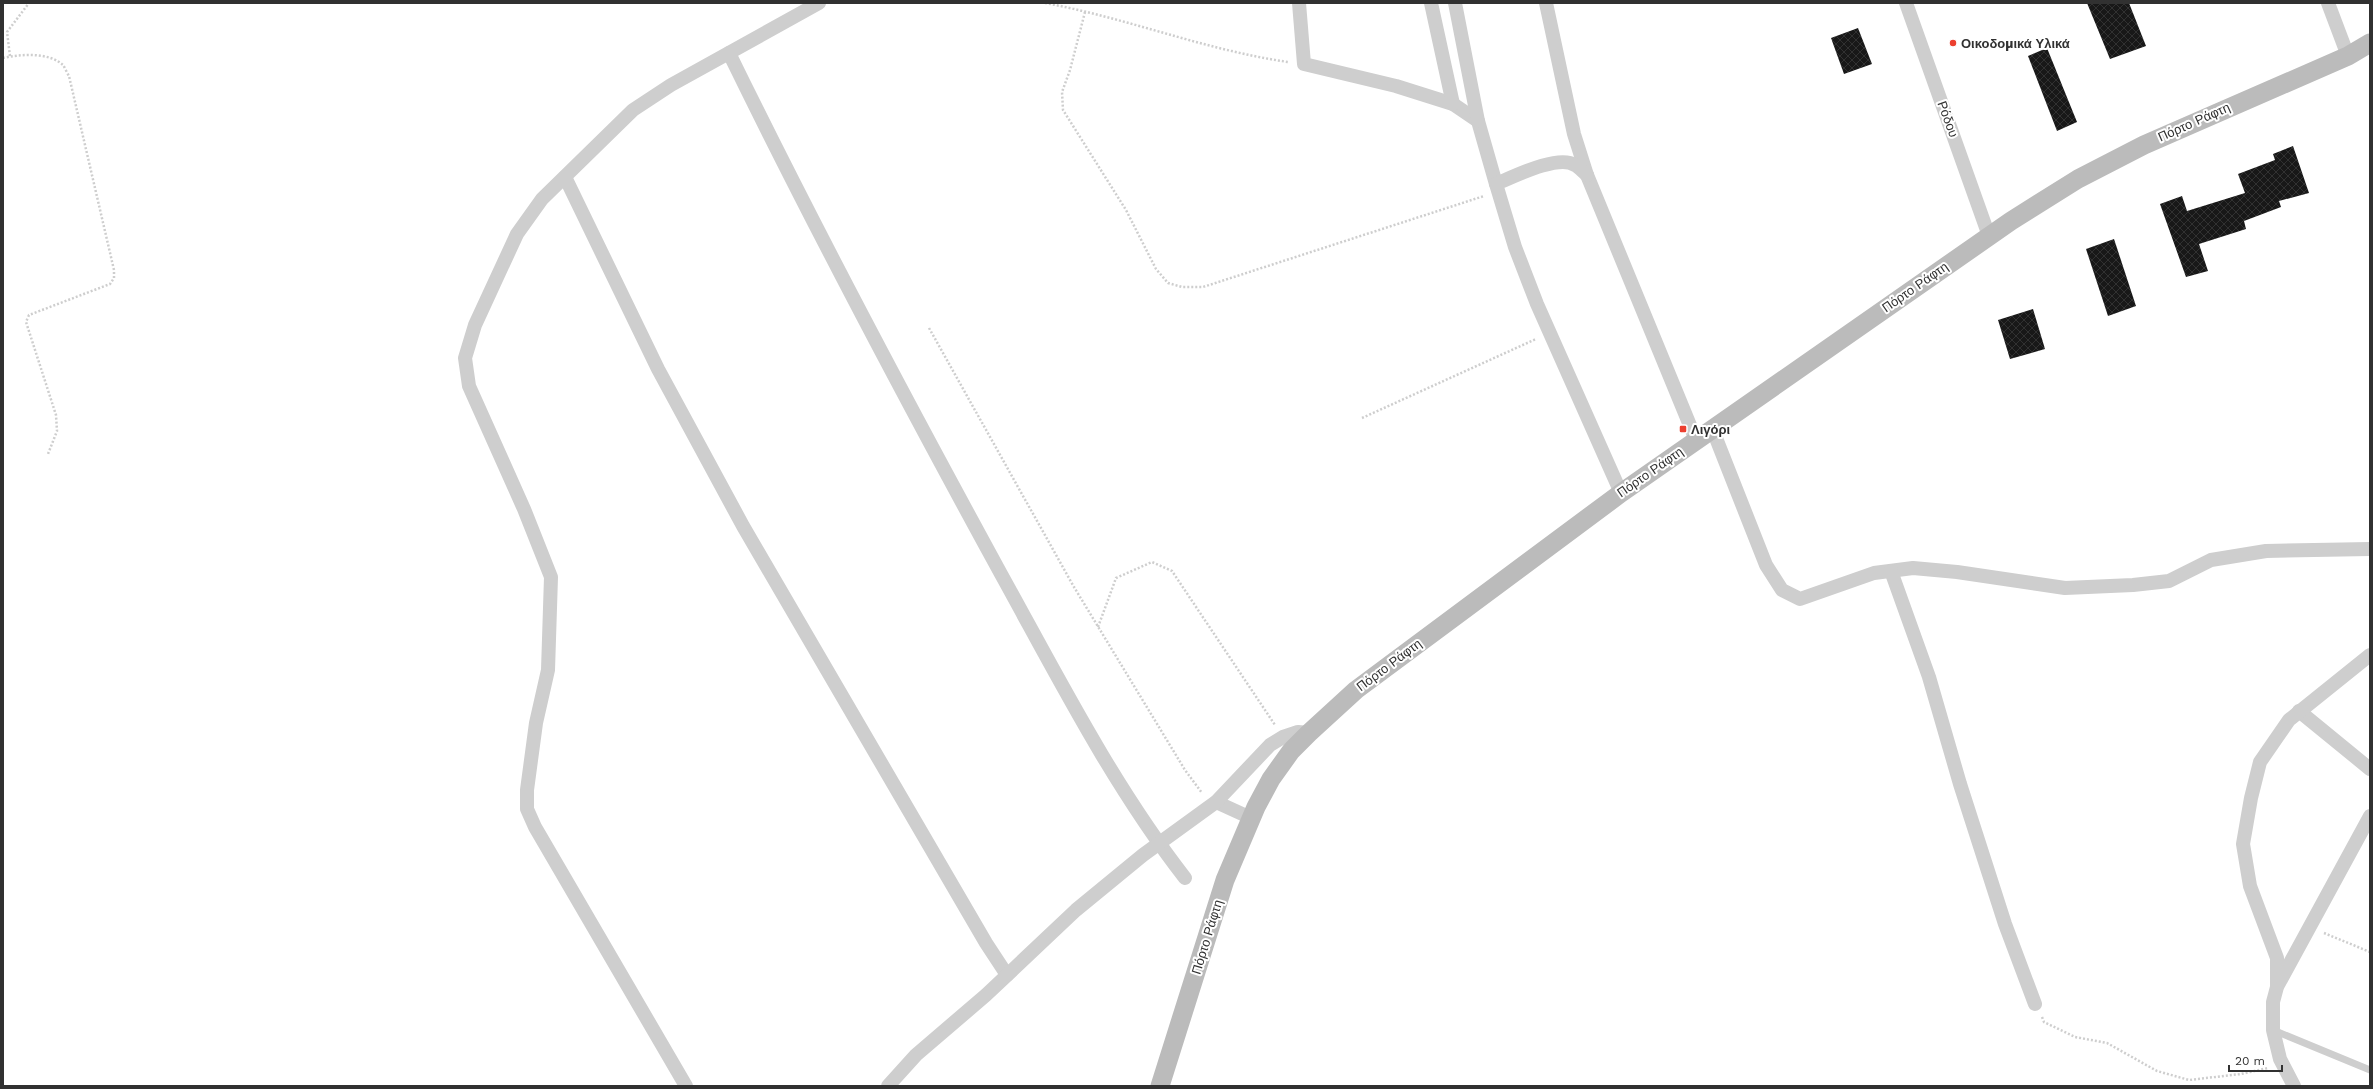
<svg xmlns="http://www.w3.org/2000/svg" width="2373" height="1089" font-family="'Work Sans',sans-serif">
<style>
.building{fill:url(#building-cross-hatch)}
.lines{fill:none;stroke-linecap:round;stroke-linejoin:round}
.path{stroke:#cecece;stroke-width:2.5;stroke-dasharray:2 2;stroke-linecap:butt}
.lane{stroke:#cecece;stroke-width:7}
.street{stroke:#cecece;stroke-width:14}
.secondary{stroke:#bbb;stroke-width:19}
.poi-dot{fill:#ec3f2f;stroke:#fff;stroke-width:1.5}
.labels{text-anchor:middle;dominant-baseline:central;stroke-width:4;stroke-linejoin:round;paint-order:stroke}
.poi-label{font-size:13px;font-weight:bold;fill:#313131;stroke:#fff;text-anchor:start}
.street-label{font-size:13px;fill:#313131;stroke:#fff}
</style>
<defs>
<pattern id="building-cross-hatch" width="8" height="8" patternUnits="userSpaceOnUse"><rect width="8" height="8" fill="#181818"/><path d="M0 0l8 8M0 8l8-8" fill="none" stroke="#313131"/></pattern>
</defs>
<rect width="100%" height="100%" fill="#fff"/>
<g class="building">
<path d="M2087,3H2129L2146,46L2110,59Z"/>
<path d="M1858,28L1872,64L1844,74L1831,38Z"/>
<path d="M2047,48L2077,122L2057,131L2028,56Z"/>
<path d="M2293,146L2309,193L2279,201L2281,207L2244,221L2246,229L2199,244L2208,271L2186,277L2160,204L2182,196L2187,211L2245,193L2238,174L2275,160L2273,154Z"/>
<path d="M2114,239L2136,306L2108,316L2086,249Z"/>
<path d="M2033,309L2045,349L2010,359L1998,320Z"/>
</g>
<g class="lines">
<g class="path">
<path d="M1045,3C1127,18 1205,50 1288,62"/>
<path d="M1085,12L1070,70L1062,92L1063,110L1126,210L1156,269L1168,283L1182,287H1203L1484,196"/>
<path d="M10,56L7,32L29,3"/>
<path d="M3,58C20,54 49,52 63,65C65,68 67,73 69,76L114,270V278L110,284L29,315L26,322L56,415L57,431L48,454"/>
<path d="M929,328L1074,587L1185,770L1202,793"/>
<path d="M1362,418L1536,339"/>
<path d="M1098,627L1116,578L1152,562L1172,571L1275,725"/>
<path d="M2324,933L2370,952"/>
<path d="M2042,1017L2044,1022L2075,1037L2107,1043L2157,1071L2189,1080L2241,1074L2268,1068"/>
</g>
<path class="lane" d="M2273,1030L2370,1070"/>
<g class="street">
<path d="M1299,3L1304,64L1396,86L1453,104L1478,121L1496,184"/>
<path d="M1431,3L1453,104"/>
<path d="M1455,3L1478,121"/>
<path d="M1546,3L1574,134L1587,175L1696,440"/>
<path d="M1906,3L1989,236"/>
<path d="M2328,3L2348,56"/>
<path d="M729,53C815,229 907,402 1001,574C1058,677 1112,784 1185,878"/>
<path d="M1587,175C1583,172 1579,167 1575,165C1558,154 1513,177 1496,184L1515,247L1537,304L1621,493"/>
<path d="M565,177L658,369L743,526L986,943L1007,975"/>
<path d="M1712,428L1766,565L1782,590L1800,599L1874,573L1913,568L1957,572L2065,588L2133,585L2169,581L2211,560L2266,551L2370,549"/>
<path d="M1891,571L1929,677L1960,784L2005,924L2035,1004"/>
<path d="M2299,711L2370,769"/>
<path d="M1216,802L1251,818"/>
<path d="M2278,985L2370,816"/>
<path d="M686,1086L535,827L527,809V790L536,723L548,670L551,577L524,509L469,386L465,358L475,325L517,234L542,199L633,110L671,85L819,3"/>
<path d="M888,1086L916,1055L986,995L1076,910L1143,855L1216,802L1270,745L1283,737L1298,732L1309,733"/>
<path d="M2294,1086L2280,1059L2273,1030V1002L2277,987V958L2250,886L2243,844L2251,798L2260,762L2289,720L2370,655"/>
</g>
<path class="secondary" d="M1160,1086L1225,880L1256,807L1271,779L1291,751L1309,733L1356,690L1621,493L2011,221L2078,179L2144,145L2348,56L2370,43"/>
</g>
<g class="poi-dot">
<circle cx="1953" cy="43" r="4"/>
<rect x="1679" y="425" width="8" height="8" rx="2"/>
</g>
<g class="labels">
<g class="poi-label">
<text x="1961" y="43">Οικοδομικά Υλικά</text>
<text x="1691" y="429">Λιγόρι</text>
</g>
<g class="street-label">
<text transform="translate(1948 119) rotate(70)">Ρόδου</text>
<text transform="translate(2194 122) rotate(-24)">Πόρτο Ράφτη</text>
<text transform="translate(1915 287) rotate(-35)">Πόρτο Ράφτη</text>
<text transform="translate(1650 472) rotate(-35)">Πόρτο Ράφτη</text>
<text transform="translate(1389 665) rotate(-37)">Πόρτο Ράφτη</text>
<text transform="translate(1207 937) rotate(-73)">Πόρτο Ράφτη</text>
</g>
</g>
<rect width="2373" height="1089" fill="none" stroke="#313131" stroke-width="8"/>
<path d="M2229 1065v6h53v-6" fill="none" stroke="#313131" stroke-width="2"/>
<text x="2235" y="1065" font-size="12" fill="#313131" stroke="#ffffff" stroke-width="3" paint-order="stroke">20 m</text>
</svg>
